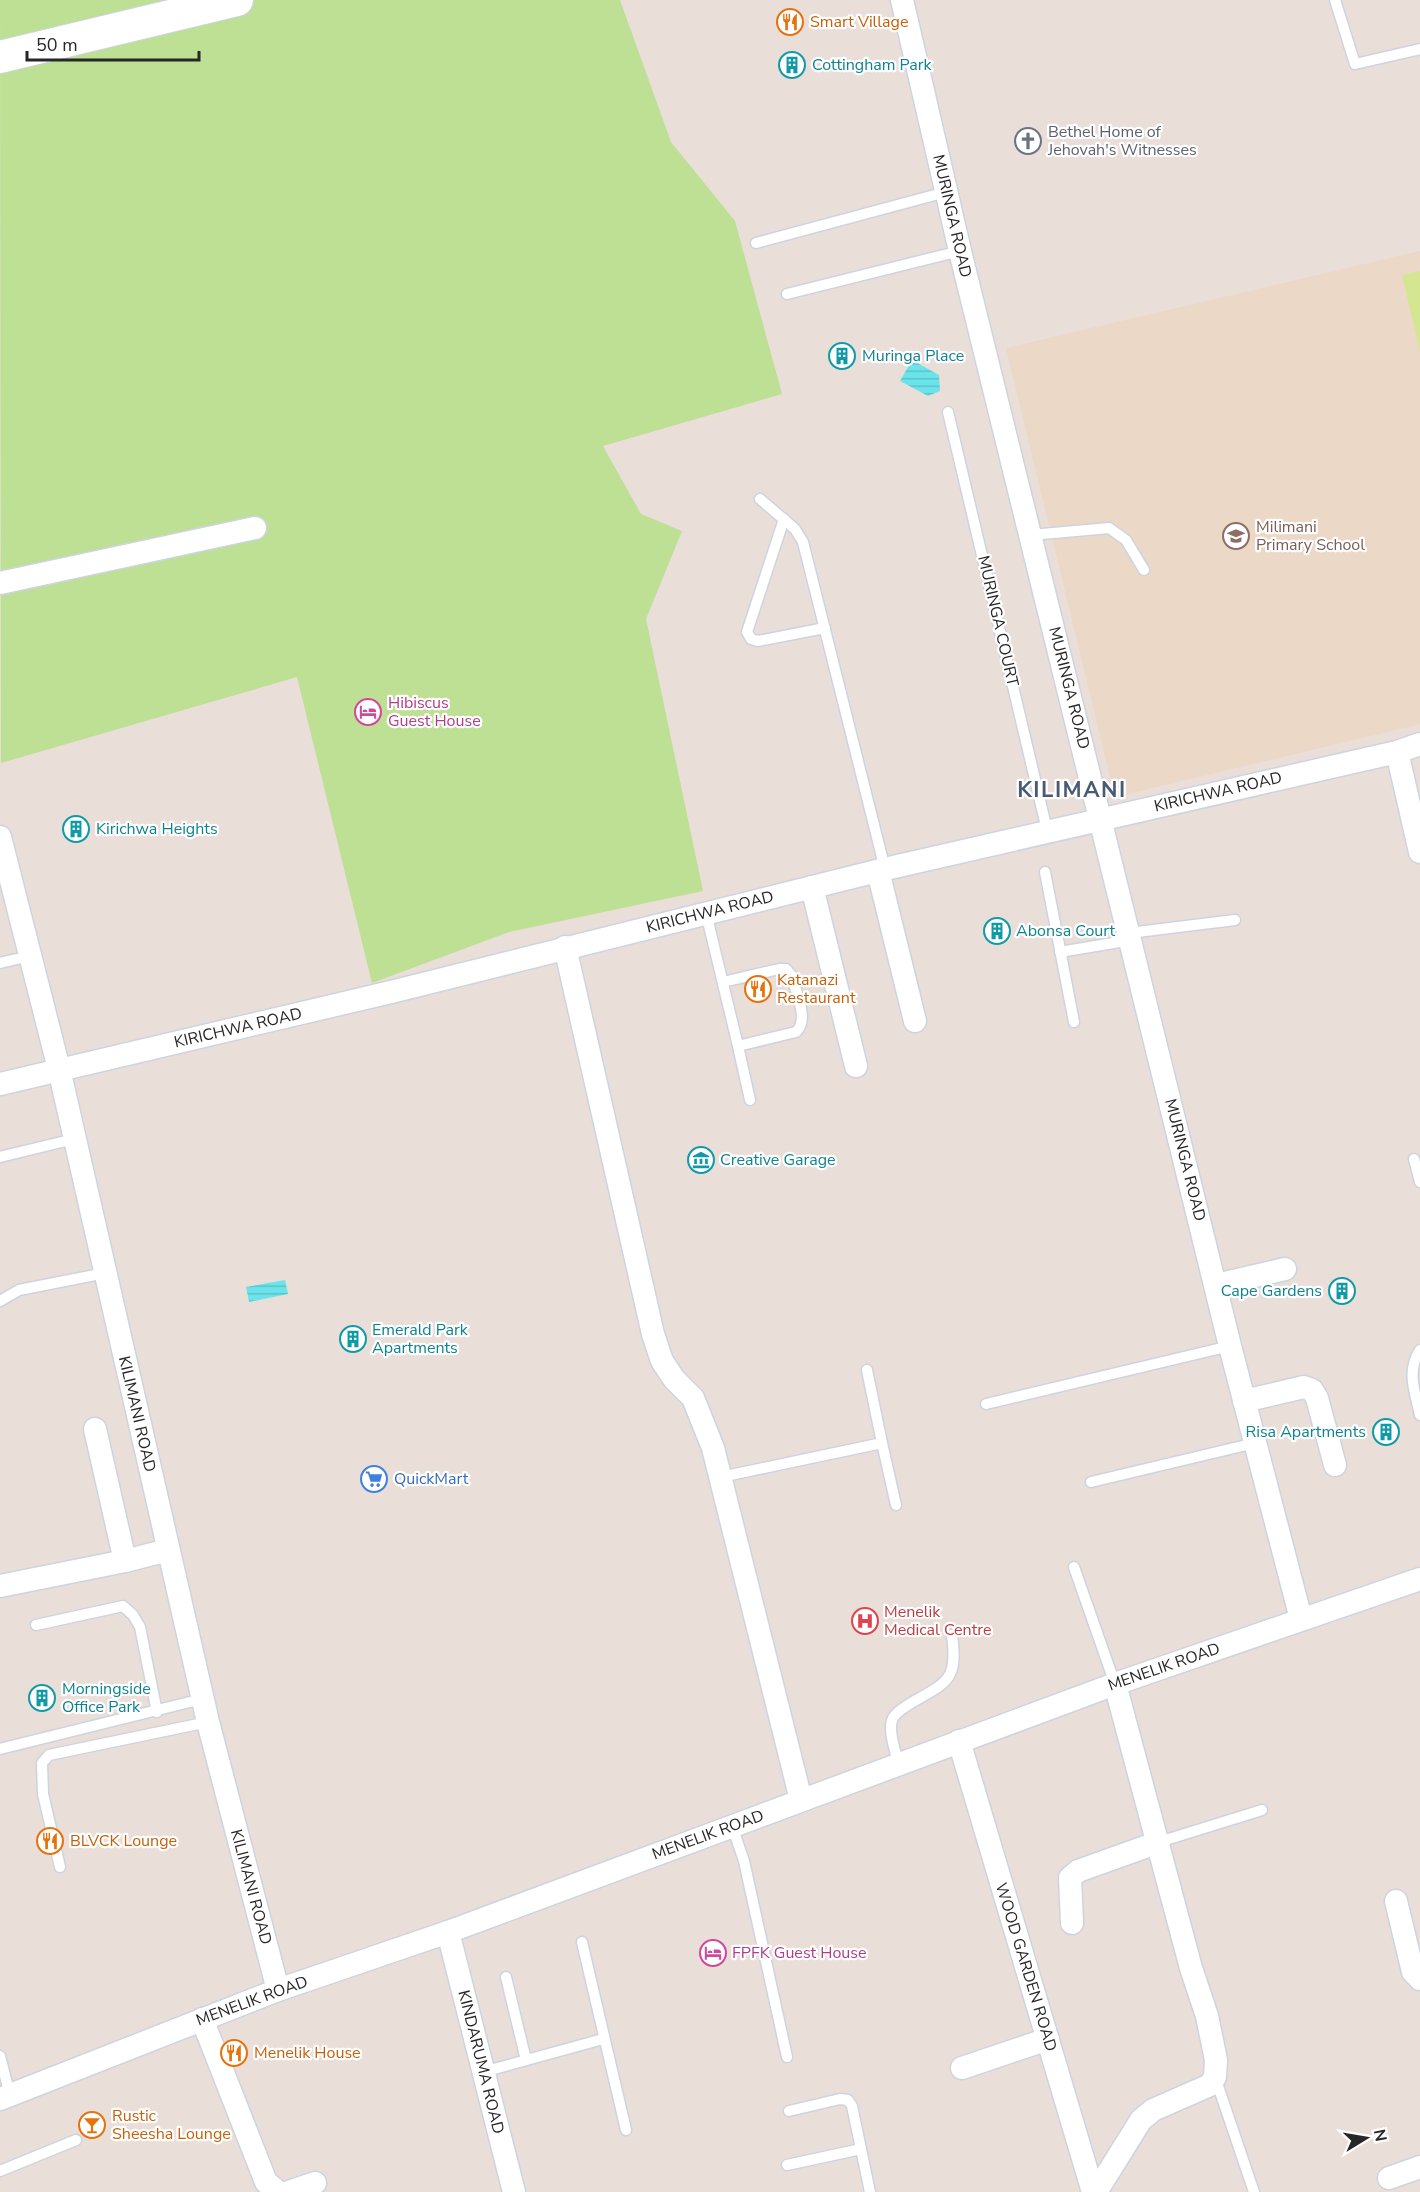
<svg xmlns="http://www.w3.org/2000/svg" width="1420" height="2192" font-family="'Nunito Sans',sans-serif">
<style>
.education{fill:#ebd8c7}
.garden{fill:#bde094}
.pitch{fill:#d4e790}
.water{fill:url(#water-rules)}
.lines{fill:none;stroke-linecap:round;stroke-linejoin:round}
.lane-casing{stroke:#cdd4e0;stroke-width:13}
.street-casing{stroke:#cdd4e0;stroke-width:25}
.secondary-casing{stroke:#cdd4e0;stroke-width:34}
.lane{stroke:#fff;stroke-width:10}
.street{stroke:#fff;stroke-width:22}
.secondary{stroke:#fff;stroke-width:32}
.labels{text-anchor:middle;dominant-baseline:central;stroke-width:4.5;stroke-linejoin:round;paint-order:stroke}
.food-label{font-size:16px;fill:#c56008;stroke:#fff;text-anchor:start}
.culture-label{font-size:16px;fill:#0d838f;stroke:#fff;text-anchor:start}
.worship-label{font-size:16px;fill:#5b616d;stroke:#fff;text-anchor:start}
.street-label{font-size:16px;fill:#272727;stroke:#fff}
.education-label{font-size:16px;fill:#785e54;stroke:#fff;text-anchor:start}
.hotel-label{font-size:16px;fill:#b23c85;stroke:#fff;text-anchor:start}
.shop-label{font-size:16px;fill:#366cbe;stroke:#fff;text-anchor:start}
.health-label{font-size:16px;fill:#be3a42;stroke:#fff;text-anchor:start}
.district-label{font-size:22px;font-weight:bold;letter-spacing:1.5px;fill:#495a75;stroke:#fff}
</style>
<defs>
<pattern id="water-rules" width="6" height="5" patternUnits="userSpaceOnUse" patternTransform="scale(1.5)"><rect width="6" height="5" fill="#6be3eb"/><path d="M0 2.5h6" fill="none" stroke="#5dc3ca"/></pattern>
</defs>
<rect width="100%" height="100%" fill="#e9ded8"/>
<path class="education" d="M1420,251V724L1115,797L1006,348Z"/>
<path class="garden" d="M0,0H620L671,142L735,221L782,394L603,446L641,514L682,531L646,619L703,891L509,932L372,983L297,677L1,763Z"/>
<path class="pitch" d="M1420,271V351L1402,275Z"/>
<g class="water">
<path d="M912,360L939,375L940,391L928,396L900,381Z"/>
<path d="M285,1280L288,1294L249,1302L246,1287Z"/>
</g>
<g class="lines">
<defs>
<g id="lane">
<path d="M1335,0L1355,64L1420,49"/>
<path d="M756,243L946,192"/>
<path d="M787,294L960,251"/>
<path d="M948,412L1047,830"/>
<path d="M760,499L795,529L803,542L885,869"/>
<path d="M784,519L747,632L751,639L758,641L825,628"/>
<path d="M1031,535L1109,528L1126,540L1144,570"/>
<path d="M1045,872L1074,1022"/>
<path d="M706,913L738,1046L796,1032C810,1020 795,990 791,975L786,969H779L723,982"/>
<path d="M1129,933L1235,920"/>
<path d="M1060,952L1131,940"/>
<path d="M0,963L30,956"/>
<path d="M738,1046L750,1100"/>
<path d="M0,1157L74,1139"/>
<path d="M1414,1159L1420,1182"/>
<path d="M0,1301L19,1290L105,1273"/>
<path d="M1420,1350C1406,1371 1415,1392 1420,1415"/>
<path d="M986,1404L1230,1346"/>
<path d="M882,1443L896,1505"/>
<path d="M721,1477L882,1443L867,1370"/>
<path d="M1091,1482L1255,1443"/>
<path d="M1074,1567L1115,1684"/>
<path d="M36,1625L123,1606L133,1615L140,1627L157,1712"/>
<path d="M0,1749L202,1699"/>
<path d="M898,1764C896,1751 887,1730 893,1718C897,1711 905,1707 911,1703C948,1682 958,1680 952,1635"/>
<path d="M732,1826L744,1861L787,2057"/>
<path d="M1159,1842L1262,1810"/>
<path d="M60,1867L43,1794L42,1763L49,1755L208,1722"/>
<path d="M582,1942L626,2130"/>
<path d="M506,1977L526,2060"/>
<path d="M0,2056L10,2095"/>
<path d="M483,2072L603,2039"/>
<path d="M1215,2077L1254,2192"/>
<path d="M789,2111L840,2099L848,2100L852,2106L870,2192"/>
<path d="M787,2165L861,2149"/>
<path d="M0,2171L76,2140"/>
</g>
<g id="street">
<path d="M902,0L960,251L1230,1346L1301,1619"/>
<path d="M0,583L255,528"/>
<path d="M1397,752L1420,852"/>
<path d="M0,837L59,1069L208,1722L278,1990"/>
<path d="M878,871L915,1021"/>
<path d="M812,887L856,1066"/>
<path d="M565,947L653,1334L662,1361L674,1379L693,1398L713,1448L801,1800"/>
<path d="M0,1084L391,992L885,869L1397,752L1420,744"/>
<path d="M1216,1285L1285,1269"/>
<path d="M1244,1401L1304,1387L1312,1390L1317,1398L1335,1465"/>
<path d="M95,1429L125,1561L168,1550"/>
<path d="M0,1586L125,1561"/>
<path d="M959,1741L1093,2192"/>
<path d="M1396,1901L1413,1972L1420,1979"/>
<path d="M1072,1923L1070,1878L1078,1871L1159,1842"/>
<path d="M448,1932L514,2192"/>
<path d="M202,2019L266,2182L278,2192"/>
<path d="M962,2068L1048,2039"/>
<path d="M0,2099L278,1990L448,1932L1115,1684L1420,1579"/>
<path d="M1389,2178L1420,2167"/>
<path d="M289,2192L315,2183"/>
<path d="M1096,2192L1141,2120L1153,2110L1210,2085L1215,2077L1216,2060L1207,2016L1191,1968L1115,1684"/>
</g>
<path id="secondary" d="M0,57L237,0"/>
</defs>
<use href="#lane" class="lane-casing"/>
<use href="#street" class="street-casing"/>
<use href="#secondary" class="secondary-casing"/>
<use href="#lane" class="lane"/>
<use href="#street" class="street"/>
<use href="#secondary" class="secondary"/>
</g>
<defs>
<symbol id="restaurant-ring" viewBox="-11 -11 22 22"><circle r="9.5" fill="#fff" stroke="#e8710a" stroke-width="1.5"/><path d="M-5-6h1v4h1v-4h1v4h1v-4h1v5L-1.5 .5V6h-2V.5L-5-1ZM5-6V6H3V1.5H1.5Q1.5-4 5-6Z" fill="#e8710a"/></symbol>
<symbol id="building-ring" viewBox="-11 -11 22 22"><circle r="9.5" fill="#fff" stroke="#0f9aa8" stroke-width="1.5"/><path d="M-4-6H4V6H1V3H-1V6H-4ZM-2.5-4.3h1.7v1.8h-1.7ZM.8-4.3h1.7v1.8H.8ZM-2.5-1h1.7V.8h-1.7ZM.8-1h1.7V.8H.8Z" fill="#0f9aa8"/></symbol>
<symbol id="church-ring" viewBox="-11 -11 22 22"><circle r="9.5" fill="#fff" stroke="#6b7280" stroke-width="1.5"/><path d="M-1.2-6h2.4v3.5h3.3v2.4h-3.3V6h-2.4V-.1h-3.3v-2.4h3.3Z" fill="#6b7280"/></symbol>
<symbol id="school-ring" viewBox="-11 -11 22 22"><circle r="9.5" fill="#fff" stroke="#8d6e63" stroke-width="1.5"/><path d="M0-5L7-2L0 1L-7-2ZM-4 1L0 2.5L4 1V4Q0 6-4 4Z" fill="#8d6e63"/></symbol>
<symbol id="hotel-ring" viewBox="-11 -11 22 22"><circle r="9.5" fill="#fff" stroke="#d1479c" stroke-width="1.5"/><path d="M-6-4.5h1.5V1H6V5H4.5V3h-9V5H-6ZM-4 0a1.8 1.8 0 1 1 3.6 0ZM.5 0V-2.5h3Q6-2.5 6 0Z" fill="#d1479c"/></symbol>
<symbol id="museum-ring" viewBox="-11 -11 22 22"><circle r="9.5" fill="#fff" stroke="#0f9aa8" stroke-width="1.5"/><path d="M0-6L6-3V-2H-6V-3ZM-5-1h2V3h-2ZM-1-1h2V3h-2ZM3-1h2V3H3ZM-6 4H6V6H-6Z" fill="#0f9aa8"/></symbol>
<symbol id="supermarket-ring" viewBox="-11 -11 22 22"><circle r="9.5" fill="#fff" stroke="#3f7fe0" stroke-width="1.5"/><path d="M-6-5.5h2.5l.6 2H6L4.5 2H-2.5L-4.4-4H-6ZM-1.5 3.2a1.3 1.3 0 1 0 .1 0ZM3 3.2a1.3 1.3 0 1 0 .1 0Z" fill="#3f7fe0"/></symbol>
<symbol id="hospital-ring" viewBox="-11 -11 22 22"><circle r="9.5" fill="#fff" stroke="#e0444e" stroke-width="1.5"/><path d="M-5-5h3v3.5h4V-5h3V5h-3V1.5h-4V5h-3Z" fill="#e0444e"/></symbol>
<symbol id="bar-ring" viewBox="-11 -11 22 22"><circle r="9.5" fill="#fff" stroke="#e8710a" stroke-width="1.5"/><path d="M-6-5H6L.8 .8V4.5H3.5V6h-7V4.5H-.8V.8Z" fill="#e8710a"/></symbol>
</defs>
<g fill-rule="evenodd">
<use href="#restaurant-ring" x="775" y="7" width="30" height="30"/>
<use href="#building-ring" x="777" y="50" width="30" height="30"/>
<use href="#church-ring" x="1013" y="126" width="30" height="30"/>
<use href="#building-ring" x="827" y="341" width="30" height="30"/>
<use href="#school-ring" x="1221" y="521" width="30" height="30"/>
<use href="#hotel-ring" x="353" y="697" width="30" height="30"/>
<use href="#building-ring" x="61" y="814" width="30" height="30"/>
<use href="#building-ring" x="982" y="916" width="30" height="30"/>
<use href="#restaurant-ring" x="743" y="974" width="30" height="30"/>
<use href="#museum-ring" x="686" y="1145" width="30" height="30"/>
<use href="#building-ring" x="1327" y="1276" width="30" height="30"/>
<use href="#building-ring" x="338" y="1324" width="30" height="30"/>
<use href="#building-ring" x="1371" y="1417" width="30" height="30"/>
<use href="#supermarket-ring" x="359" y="1464" width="30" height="30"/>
<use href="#hospital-ring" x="850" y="1606" width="30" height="30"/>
<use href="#building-ring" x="27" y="1683" width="30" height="30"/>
<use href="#restaurant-ring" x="35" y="1826" width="30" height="30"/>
<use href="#hotel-ring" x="698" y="1938" width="30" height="30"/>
<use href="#restaurant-ring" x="219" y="2038" width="30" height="30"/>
<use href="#bar-ring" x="77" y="2110" width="30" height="30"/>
</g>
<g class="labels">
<g class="food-label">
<text x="810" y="22">Smart Village</text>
<text x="777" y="980">Katanazi<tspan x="777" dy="18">Restaurant</tspan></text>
<text x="70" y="1841">BLVCK Lounge</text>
<text x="254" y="2053">Menelik House</text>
<text x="112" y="2116">Rustic<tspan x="112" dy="18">Sheesha Lounge</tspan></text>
</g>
<g class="culture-label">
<text x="812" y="65">Cottingham Park</text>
<text x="862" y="356">Muringa Place</text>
<text x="96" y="829">Kirichwa Heights</text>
<text x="1016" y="931">Abonsa Court</text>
<text x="720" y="1160">Creative Garage</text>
<text x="1322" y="1291" text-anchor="end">Cape Gardens</text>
<text x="372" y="1330">Emerald Park<tspan x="372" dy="18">Apartments</tspan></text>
<text x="1366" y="1432" text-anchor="end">Risa Apartments</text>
<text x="62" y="1689">Morningside<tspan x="62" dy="18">Office Park</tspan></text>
</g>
<g class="worship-label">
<text x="1048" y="132">Bethel Home of<tspan x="1048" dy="18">Jehovah's Witnesses</tspan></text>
</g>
<g class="street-label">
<text transform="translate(952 216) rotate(77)">MURINGA ROAD</text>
<text transform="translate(998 621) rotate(77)">MURINGA COURT</text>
<text transform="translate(1069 688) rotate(76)">MURINGA ROAD</text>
<text transform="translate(1218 792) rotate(-13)">KIRICHWA ROAD</text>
<text transform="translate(710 912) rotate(-14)">KIRICHWA ROAD</text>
<text transform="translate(238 1028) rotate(-13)">KIRICHWA ROAD</text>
<text transform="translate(1185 1160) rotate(76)">MURINGA ROAD</text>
<text transform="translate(137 1414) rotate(77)">KILIMANI ROAD</text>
<text transform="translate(1164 1667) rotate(-19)">MENELIK ROAD</text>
<text transform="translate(708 1835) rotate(-20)">MENELIK ROAD</text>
<text transform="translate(251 1887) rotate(75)">KILIMANI ROAD</text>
<text transform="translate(1026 1967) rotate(73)">WOOD GARDEN ROAD</text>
<text transform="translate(252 2001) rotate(-20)">MENELIK ROAD</text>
<text transform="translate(481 2062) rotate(76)">KINDARUMA ROAD</text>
</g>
<g class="education-label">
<text x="1256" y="527">Milimani<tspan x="1256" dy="18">Primary School</tspan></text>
</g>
<g class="hotel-label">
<text x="388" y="703">Hibiscus<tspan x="388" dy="18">Guest House</tspan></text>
<text x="732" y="1953">FPFK Guest House</text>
</g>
<g class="shop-label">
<text x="394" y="1479">QuickMart</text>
</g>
<g class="health-label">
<text x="884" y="1612">Menelik<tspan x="884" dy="18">Medical Centre</tspan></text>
</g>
<g class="district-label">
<text x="1072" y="790">KILIMANI</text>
</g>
</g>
<g transform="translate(1366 2138) rotate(79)" stroke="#ffffff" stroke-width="4.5" paint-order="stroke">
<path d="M0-4.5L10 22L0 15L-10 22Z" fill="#272727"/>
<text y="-9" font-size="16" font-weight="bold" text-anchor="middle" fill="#272727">N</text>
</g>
<path d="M27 51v9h172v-9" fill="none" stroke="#272727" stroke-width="3"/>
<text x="36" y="51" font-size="18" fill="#272727" stroke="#ffffff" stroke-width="4.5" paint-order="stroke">50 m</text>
</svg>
